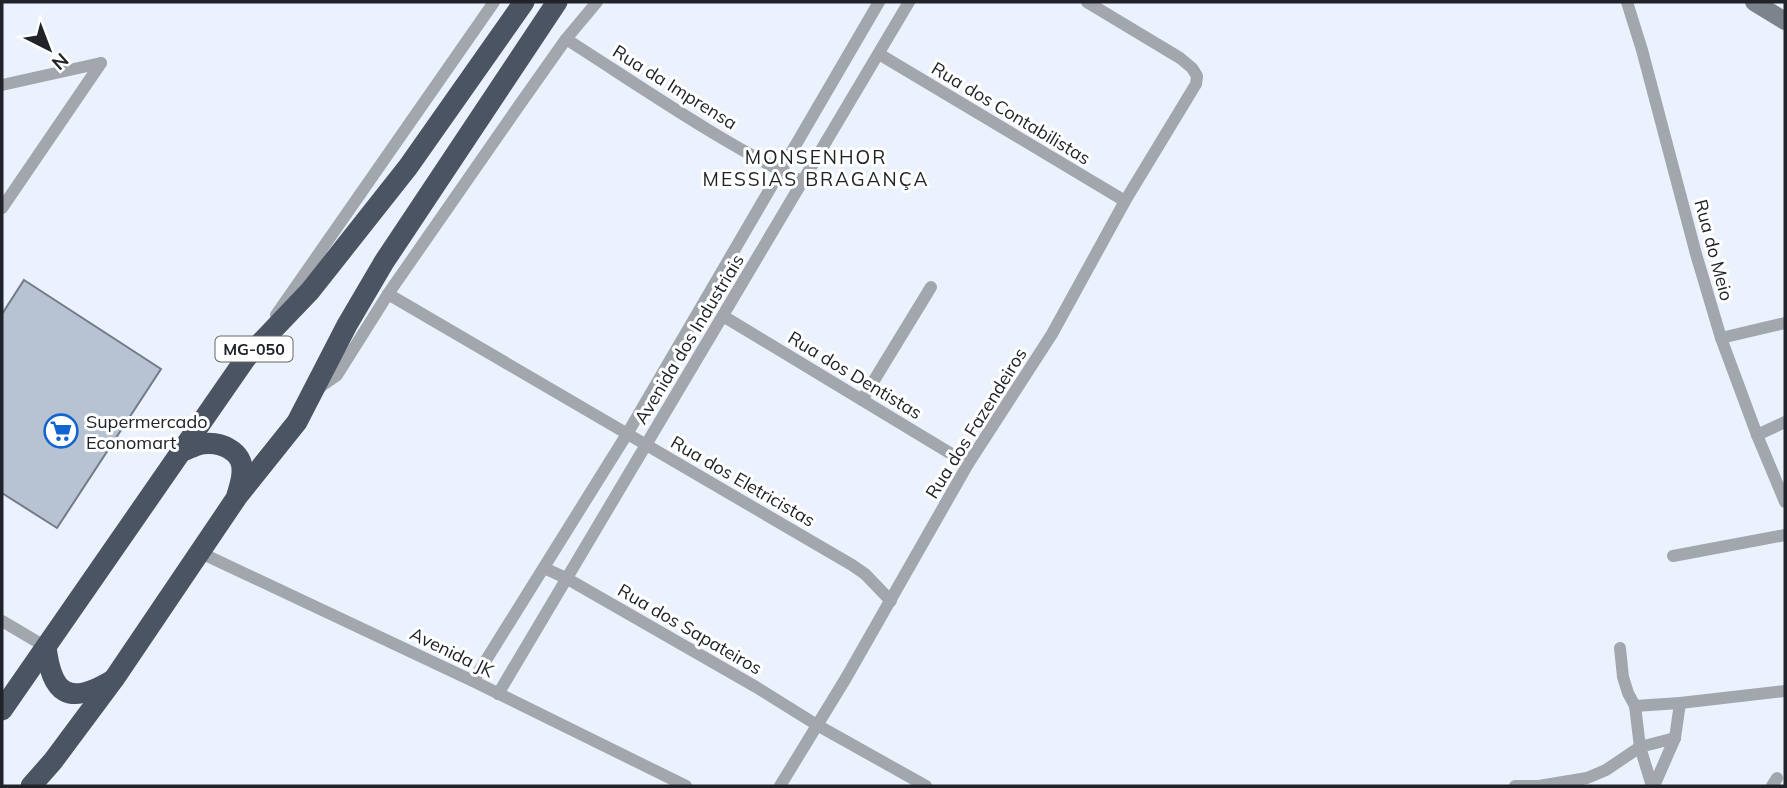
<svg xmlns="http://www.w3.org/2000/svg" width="1787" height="788" font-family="Mulish,sans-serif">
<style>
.building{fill:#b7c2d2;stroke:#717b8a;stroke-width:2}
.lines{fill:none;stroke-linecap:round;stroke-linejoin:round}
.street{stroke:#a2a7ae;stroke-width:12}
.secondary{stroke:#7c838d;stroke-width:18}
.highway{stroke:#4a5462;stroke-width:21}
.labels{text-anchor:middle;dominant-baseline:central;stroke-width:6;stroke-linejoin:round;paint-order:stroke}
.shield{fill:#fff;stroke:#63666a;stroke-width:2}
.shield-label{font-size:16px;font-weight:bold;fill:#20242a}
.street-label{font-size:18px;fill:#20242a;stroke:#fff}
.poi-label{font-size:18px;fill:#20242a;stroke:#fff;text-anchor:start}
.neighbourhood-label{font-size:19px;letter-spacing:2px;fill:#20242a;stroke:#fff}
</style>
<rect width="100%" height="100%" fill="#ebf2fd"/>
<path class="building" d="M24,280L161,369L57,528L2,493V314Z"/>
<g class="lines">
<g class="street">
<path d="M1627,2L1642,50L1696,254L1721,338L1757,435L1785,502"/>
<path d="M566,39C643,88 720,142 803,182"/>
<path d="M879,54L1125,201"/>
<path d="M2,85L101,63"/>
<path d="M2,208L101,63"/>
<path d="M388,294L852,565L865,574L891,601"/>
<path d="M276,315L494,2"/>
<path d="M723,316L968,464"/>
<path d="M1721,338L1785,323"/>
<path d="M320,387L337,375L388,294L518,107L566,39L597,2"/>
<path d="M862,400L931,287"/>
<path d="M1757,435L1785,422"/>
<path d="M201,553L473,681L686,786"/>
<path d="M1673,556L1785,535"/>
<path d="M544,568L566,578L756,687L817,725L926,786"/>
<path d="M2,621L46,647"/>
<path d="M1620,648L1623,677L1628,693L1635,706L1640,747L1652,786"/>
<path d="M473,681L627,434L879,2"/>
<path d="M498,694L909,2"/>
<path d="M1635,706L1680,703L1785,691"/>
<path d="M780,786L846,678L968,464L1052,334L1125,201L1196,84L1197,76L1192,68L1180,58L1087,2"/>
<path d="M1515,786H1539L1587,778L1606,770L1640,747L1675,738"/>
<path d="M1654,786L1675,738L1680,703"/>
<path d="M1772,786L1777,778"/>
</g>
<path class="secondary" d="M1754,2L1785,21"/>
<g class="highway">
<path d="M180,452C187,450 195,445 202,444C220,441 244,451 242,472C242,480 239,488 237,495"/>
<path d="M46,647C52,694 68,706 111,681"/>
<path d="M2,710L246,358L310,291L408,167L524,2"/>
<path d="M31,786L53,761L114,679L237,497L297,422L347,325L384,262L557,2"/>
</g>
</g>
<defs>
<symbol id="supermarket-ring" viewBox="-11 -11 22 22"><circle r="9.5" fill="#fff" stroke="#1265cf" stroke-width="1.5"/><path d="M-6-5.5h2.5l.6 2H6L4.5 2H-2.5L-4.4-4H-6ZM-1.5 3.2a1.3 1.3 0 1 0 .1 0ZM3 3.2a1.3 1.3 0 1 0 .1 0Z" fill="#1265cf"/></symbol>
</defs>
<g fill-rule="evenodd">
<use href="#supermarket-ring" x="42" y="412" width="38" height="38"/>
</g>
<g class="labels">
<rect class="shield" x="215.5" y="336.5" width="77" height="25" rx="5"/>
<g class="shield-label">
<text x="254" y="349">MG-050</text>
</g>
<g class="street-label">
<text transform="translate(675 87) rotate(32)">Rua da Imprensa</text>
<text transform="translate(1011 113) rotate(31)">Rua dos Contabilistas</text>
<text transform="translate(1714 250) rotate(75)">Rua do Meio</text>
<text transform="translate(689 339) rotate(-59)">Avenida dos Industriais</text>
<text transform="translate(855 375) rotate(31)">Rua dos Dentistas</text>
<text transform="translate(976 423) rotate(-58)">Rua dos Fazendeiros</text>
<text transform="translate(743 481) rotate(30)">Rua dos Eletricistas</text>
<text transform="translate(690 629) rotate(30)">Rua dos Sapateiros</text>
<text transform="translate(452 652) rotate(26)">Avenida JK</text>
</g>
<g class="poi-label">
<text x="86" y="421">Supermercado<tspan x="86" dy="21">Economart</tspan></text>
</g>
<g class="neighbourhood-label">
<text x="816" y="157">MONSENHOR<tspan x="816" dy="22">MESSIAS BRAGANÇA</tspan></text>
</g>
</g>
<rect width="1787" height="788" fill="none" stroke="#20242a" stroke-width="7"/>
<g transform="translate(49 49) rotate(138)" stroke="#ffffff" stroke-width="5" paint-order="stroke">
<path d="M0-5L12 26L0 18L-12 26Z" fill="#20242a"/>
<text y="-10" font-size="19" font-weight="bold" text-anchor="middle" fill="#20242a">N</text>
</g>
</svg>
